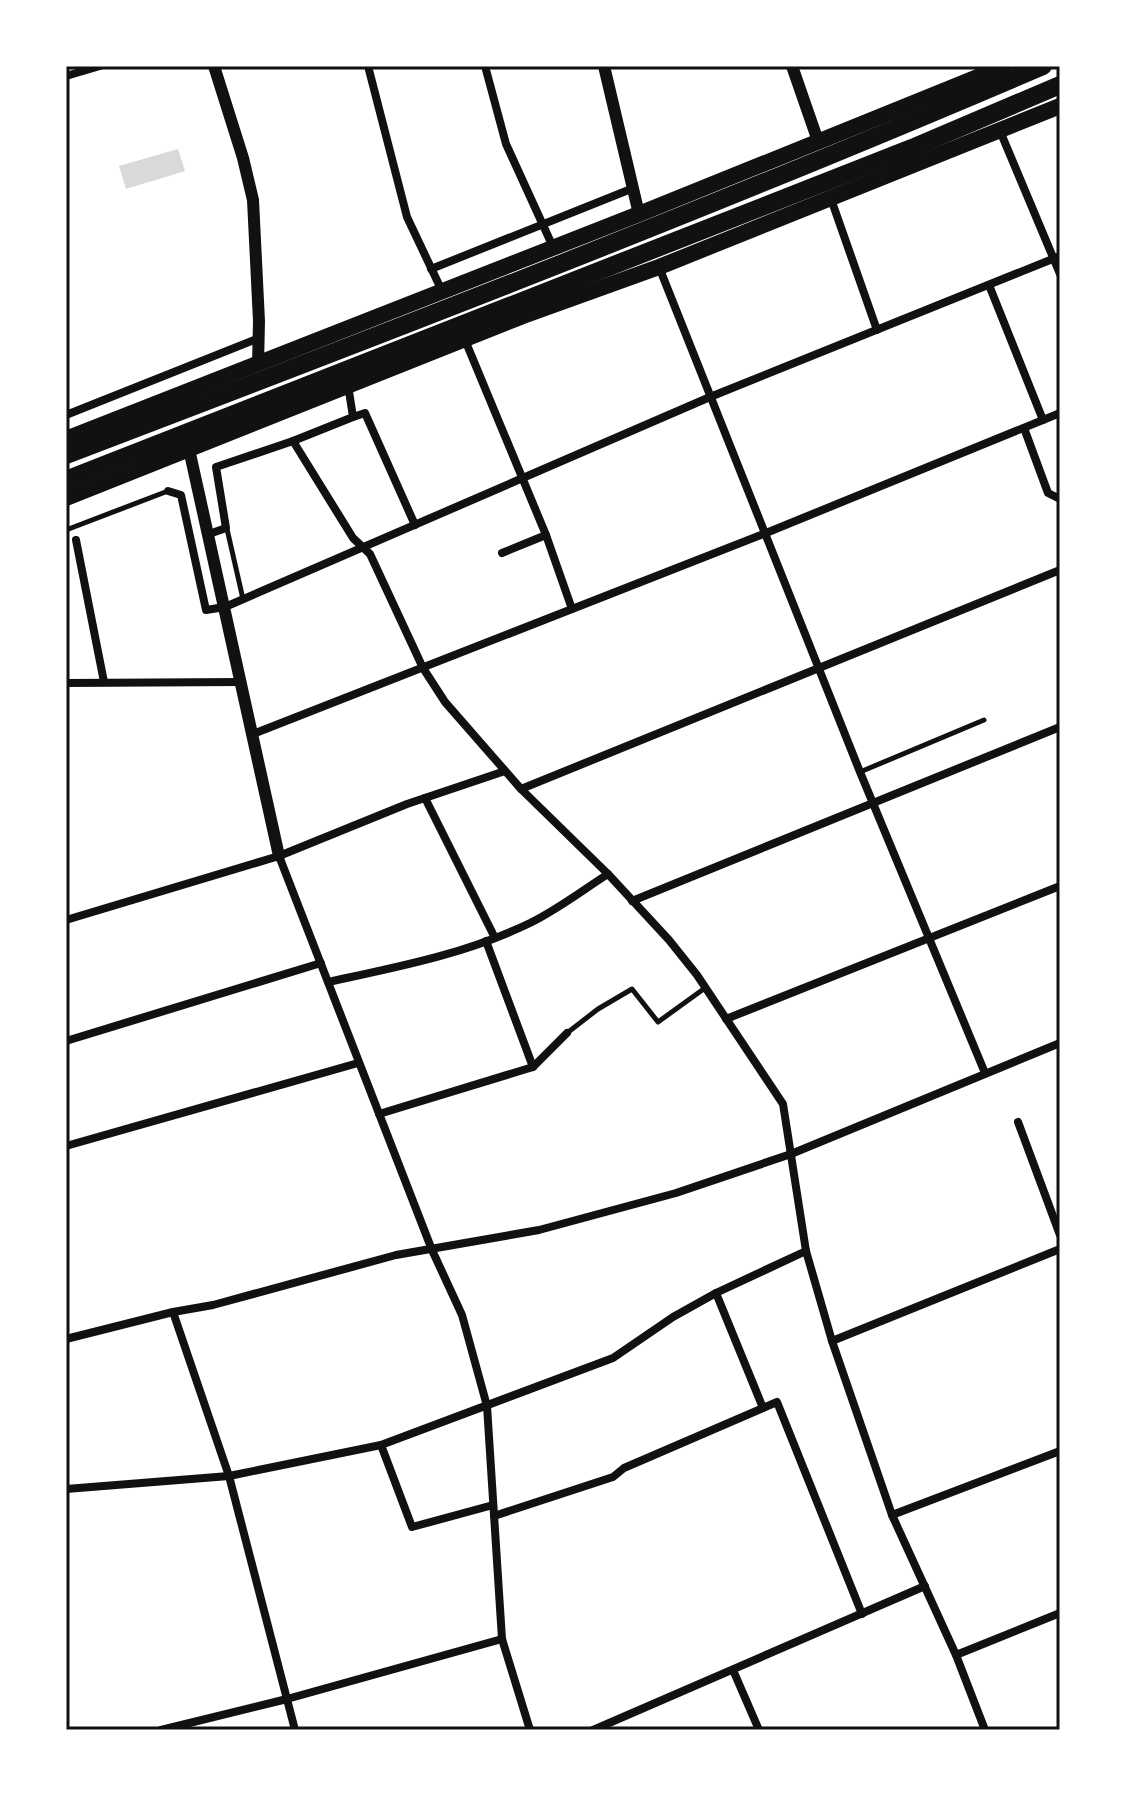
<svg xmlns="http://www.w3.org/2000/svg" width="1126" height="1796" font-family="'DM Sans',sans-serif">
<style>
.water{fill:#d9d9d9}
.lines{fill:none;stroke-linecap:round;stroke-linejoin:round}
.service{stroke:#111;stroke-width:5}
.minor{stroke:#111;stroke-width:8}
.tertiary{stroke:#111;stroke-width:12}
.trunk{stroke:#111;stroke-width:16}
.motorway{stroke:#111;stroke-width:18}
.neatline{fill:none;stroke:#111;stroke-width:3}
</style>
<rect width="100%" height="100%" fill="#fff"/>
<path class="water" d="M178,149L185,171L126,189L119,166Z"/>
<g class="lines">
<g class="service">
<path d="M227,529L243,599"/>
<path d="M66,530L168,491"/>
<path d="M860,772L984,720"/>
<path d="M567,1033L598,1009L632,989L658,1022L705,988"/>
</g>
<g class="minor">
<path d="M368,66L407,217L442,291"/>
<path d="M485,66L506,144L553,247"/>
<path d="M66,76L100,66"/>
<path d="M1000,131L1060,274"/>
<path d="M831,199L877,330"/>
<path d="M659,267L860,772L985,1073"/>
<path d="M431,269L631,189"/>
<path d="M989,285L1043,420"/>
<path d="M465,340L546,535L572,609"/>
<path d="M66,415L259,338"/>
<path d="M353,417L365,413L415,525"/>
<path d="M1024,428L1048,493L1060,499"/>
<path d="M293,441L353,538L370,554L423,668L445,702L521,789L608,874L669,940L697,975L783,1104L806,1251L832,1341L892,1515L956,1655L985,1730"/>
<path d="M168,491L181,495L206,610L225,607L710,397L1060,256"/>
<path d="M209,534L226,528L216,467L293,441L353,417L348,385"/>
<path d="M76,540L104,682"/>
<path d="M502,553L546,535"/>
<path d="M66,683L241,682"/>
<path d="M253,734L766,533L1060,413"/>
<path d="M521,789L1060,570"/>
<path d="M425,798L495,938"/>
<path d="M279,856L432,1250L462,1315L487,1406L502,1639L530,1730"/>
<path d="M632,901L1060,727"/>
<path d="M66,920L279,856L407,804L505,771"/>
<path d="M486,941L533,1067"/>
<path d="M328,982C397,967 466,954 530,923C557,910 583,890 608,874"/>
<path d="M726,1019L1060,886"/>
<path d="M66,1041L321,963"/>
<path d="M379,1114L533,1067L567,1033"/>
<path d="M1018,1122L1060,1235"/>
<path d="M66,1146L358,1063"/>
<path d="M716,1293L763,1408"/>
<path d="M173,1312L229,1476L295,1730"/>
<path d="M66,1339L173,1312L213,1305L396,1255L539,1230L676,1193L791,1154L1060,1043"/>
<path d="M832,1341L1060,1249"/>
<path d="M381,1445L412,1527L493,1505"/>
<path d="M66,1489L229,1476L381,1445L613,1358L673,1317L716,1293L806,1251"/>
<path d="M892,1515L1060,1451"/>
<path d="M494,1516L613,1477L624,1468L777,1402L862,1614"/>
<path d="M956,1655L1060,1613"/>
<path d="M733,1670L759,1730"/>
<path d="M161,1730L287,1699L502,1639"/>
<path d="M593,1730L925,1586"/>
</g>
<g class="tertiary">
<path d="M214,66L243,158L253,200L259,321L258,365"/>
<path d="M604,66L639,214"/>
<path d="M792,66L818,141"/>
<path d="M189,449L279,856"/>
</g>
<g class="trunk">
<path d="M66,439L639,214L1005,66"/>
<path d="M66,498L523,316L659,267L1060,106"/>
</g>
<g class="motorway">
<path d="M66,455C394,330 721,204 1043,66"/>
<path d="M66,480L912,148L1060,85"/>
</g>
</g>
<rect width="1126" height="1796" fill="none" stroke="#ffffff" stroke-width="136"/>
<rect x="68" y="68" width="990" height="1660" class="neatline"/>
</svg>
